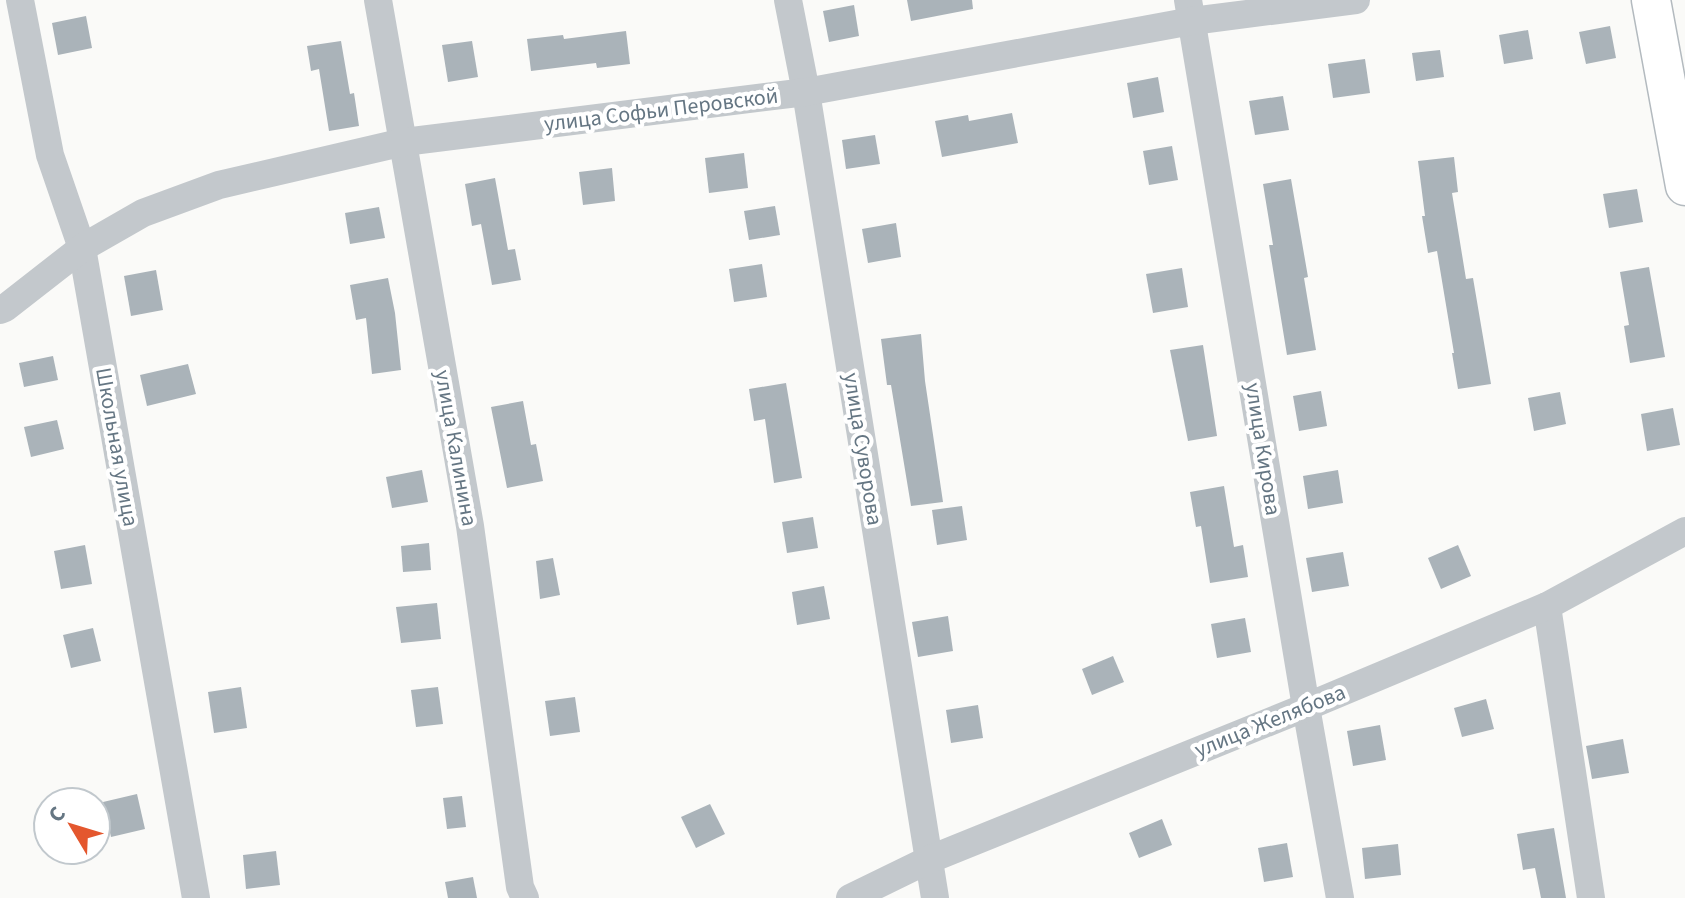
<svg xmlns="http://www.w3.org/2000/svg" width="1685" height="898" font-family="'Source Sans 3',sans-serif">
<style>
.building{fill:#aab3b9}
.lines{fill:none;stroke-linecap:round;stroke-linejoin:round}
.secondary-casing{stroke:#b3babf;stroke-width:41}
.street{stroke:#c3c8cc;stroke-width:28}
.secondary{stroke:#fff;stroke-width:38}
.labels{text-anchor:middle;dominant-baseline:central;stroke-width:8;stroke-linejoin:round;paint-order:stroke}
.street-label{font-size:22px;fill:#657683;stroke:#fff}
</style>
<rect width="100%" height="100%" fill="#fafaf8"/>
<g class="building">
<path d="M907,0H972L973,9L911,21Z"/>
<path d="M854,5L859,36L829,42L823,11Z"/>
<path d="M86,16L92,48L58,55L52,23Z"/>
<path d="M1610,26L1616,58L1586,64L1579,32Z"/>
<path d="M1528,30L1533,59L1504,64L1499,35Z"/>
<path d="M626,31L630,64L597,68L596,63L531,71L527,39L563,35L564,39Z"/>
<path d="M341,41L350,94L354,93L359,126L329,131L319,69L311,71L307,46Z"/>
<path d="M472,41L478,77L448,82L442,45Z"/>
<path d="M1440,50L1444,77L1416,81L1412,53Z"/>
<path d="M1365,59L1370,93L1333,98L1328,64Z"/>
<path d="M1158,77L1164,112L1133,118L1127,83Z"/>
<path d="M1283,96L1289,130L1255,135L1249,101Z"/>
<path d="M1012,113L1018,143L942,157L935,121L968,115L969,121Z"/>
<path d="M875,135L880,164L846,169L842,140Z"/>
<path d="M1172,146L1178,180L1149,185L1143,151Z"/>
<path d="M744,153L748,188L709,193L705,158Z"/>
<path d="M1454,157L1458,192L1452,193L1466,279L1473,278L1491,384L1458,389L1452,353H1454L1437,251L1428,253L1422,216H1425L1418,161Z"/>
<path d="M612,168L615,201L583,205L579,172Z"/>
<path d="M495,178L508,250L515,249L521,280L492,285L481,224L472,226L465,184Z"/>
<path d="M1291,179L1308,277L1304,278L1316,350L1287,355L1269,245H1273L1263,184Z"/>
<path d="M1637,189L1643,222L1609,228L1603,194Z"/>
<path d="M775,206L780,235L749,240L744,211Z"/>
<path d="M379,207L385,238L350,244L345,213Z"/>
<path d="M896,223L901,257L868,263L862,229Z"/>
<path d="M762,264L767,297L734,302L729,269Z"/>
<path d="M1649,267L1665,357L1630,363L1624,326L1629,325L1620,272Z"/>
<path d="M1182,268L1188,307L1153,313L1146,274Z"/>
<path d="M156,270L163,310L131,316L124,276Z"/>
<path d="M388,278L395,313L401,370L372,374L366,318L356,320L350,285Z"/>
<path d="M921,334L925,381L943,502L911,506L891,385H887L881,339Z"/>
<path d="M1203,345L1217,436L1188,441L1170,350Z"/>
<path d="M53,356L58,380L24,387L19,363Z"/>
<path d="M188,364L196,394L147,406L140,375Z"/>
<path d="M786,383L802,478L774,483L765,419L754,421L749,389Z"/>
<path d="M1321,391L1327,426L1299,431L1293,396Z"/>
<path d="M1560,392L1566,424L1534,431L1528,398Z"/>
<path d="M523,401L531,445L536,444L543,481L507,488L491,407Z"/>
<path d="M1673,408L1680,445L1647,451L1641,414Z"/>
<path d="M57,420L64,449L31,457L24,427Z"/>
<path d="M422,470L428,502L392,508L386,477Z"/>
<path d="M1338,470L1343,503L1308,509L1303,476Z"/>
<path d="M1224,486L1234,547L1243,545L1248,577L1210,583L1201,526L1196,527L1190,492Z"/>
<path d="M962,506L967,540L937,545L932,510Z"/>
<path d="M813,517L818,548L787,553L782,522Z"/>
<path d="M429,543L431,570L403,572L401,546Z"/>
<path d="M85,545L92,584L61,589L54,551Z"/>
<path d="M1458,545L1471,576L1441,589L1428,558Z"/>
<path d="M1343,552L1349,586L1312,592L1306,558Z"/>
<path d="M553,558L560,595L540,599L536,561Z"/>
<path d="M824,586L830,619L797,625L792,592Z"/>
<path d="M437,603L441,639L401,643L396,607Z"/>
<path d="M948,616L953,651L918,657L912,622Z"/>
<path d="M1245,618L1251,652L1217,658L1211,624Z"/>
<path d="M93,628L101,661L71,668L63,635Z"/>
<path d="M1113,656L1124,682L1092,695L1082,669Z"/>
<path d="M241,687L247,728L214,733L208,692Z"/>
<path d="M438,687L443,724L416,727L411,690Z"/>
<path d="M575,697L580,732L550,736L545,701Z"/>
<path d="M1486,699L1494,729L1462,737L1454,708Z"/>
<path d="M978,705L983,738L951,743L946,710Z"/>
<path d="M1380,725L1386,760L1353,766L1347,731Z"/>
<path d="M1623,739L1629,773L1592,779L1586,746Z"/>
<path d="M137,794L145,829L111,837L103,802Z"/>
<path d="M462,796L466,827L447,829L443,798Z"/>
<path d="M710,804L725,834L696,848L681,817Z"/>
<path d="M1162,819L1172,845L1139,858L1129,833Z"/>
<path d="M1554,828L1566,898H1541L1535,868L1523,870L1517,834Z"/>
<path d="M1287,843L1293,877L1264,882L1258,848Z"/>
<path d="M1398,844L1401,875L1365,879L1362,848Z"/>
<path d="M276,851L280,885L246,889L243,855Z"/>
<path d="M473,877L477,898H448L445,882Z"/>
</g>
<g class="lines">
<defs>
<path id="secondary" d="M1651,0L1685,186"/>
</defs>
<use href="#secondary" class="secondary-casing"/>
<g class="street">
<path d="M20,0L50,155L82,248L196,898"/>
<path d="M378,0L470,526L520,887L525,898"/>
<path d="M788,0L806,92L935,898"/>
<path d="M1188,0L1306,707L1340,898"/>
<path d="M0,310L5,308L82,248L143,213L219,185L404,142L806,92L1192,21L1356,0"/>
<path d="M1547,606L1591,898"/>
<path d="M850,898L928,860L1306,707L1547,606L1685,531"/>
</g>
<use href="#secondary" class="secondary"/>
</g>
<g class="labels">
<g class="street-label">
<text transform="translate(661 110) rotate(-7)">улица Софьи Перовской</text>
<text transform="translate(117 447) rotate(80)">Школьная улица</text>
<text transform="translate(456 448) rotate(80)">улица Калинина</text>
<text transform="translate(863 449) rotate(81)">улица Суворова</text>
<text transform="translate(1263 449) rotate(81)">улица Кирова</text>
<text transform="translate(1270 721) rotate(-22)">улица Желябова</text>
</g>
</g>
<g transform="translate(72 826) rotate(308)"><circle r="38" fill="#ffffff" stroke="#c1c8cd" stroke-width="2"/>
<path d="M0-6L14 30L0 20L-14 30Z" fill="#e4572e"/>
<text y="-12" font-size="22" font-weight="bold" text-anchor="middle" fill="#657683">С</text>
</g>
</svg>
